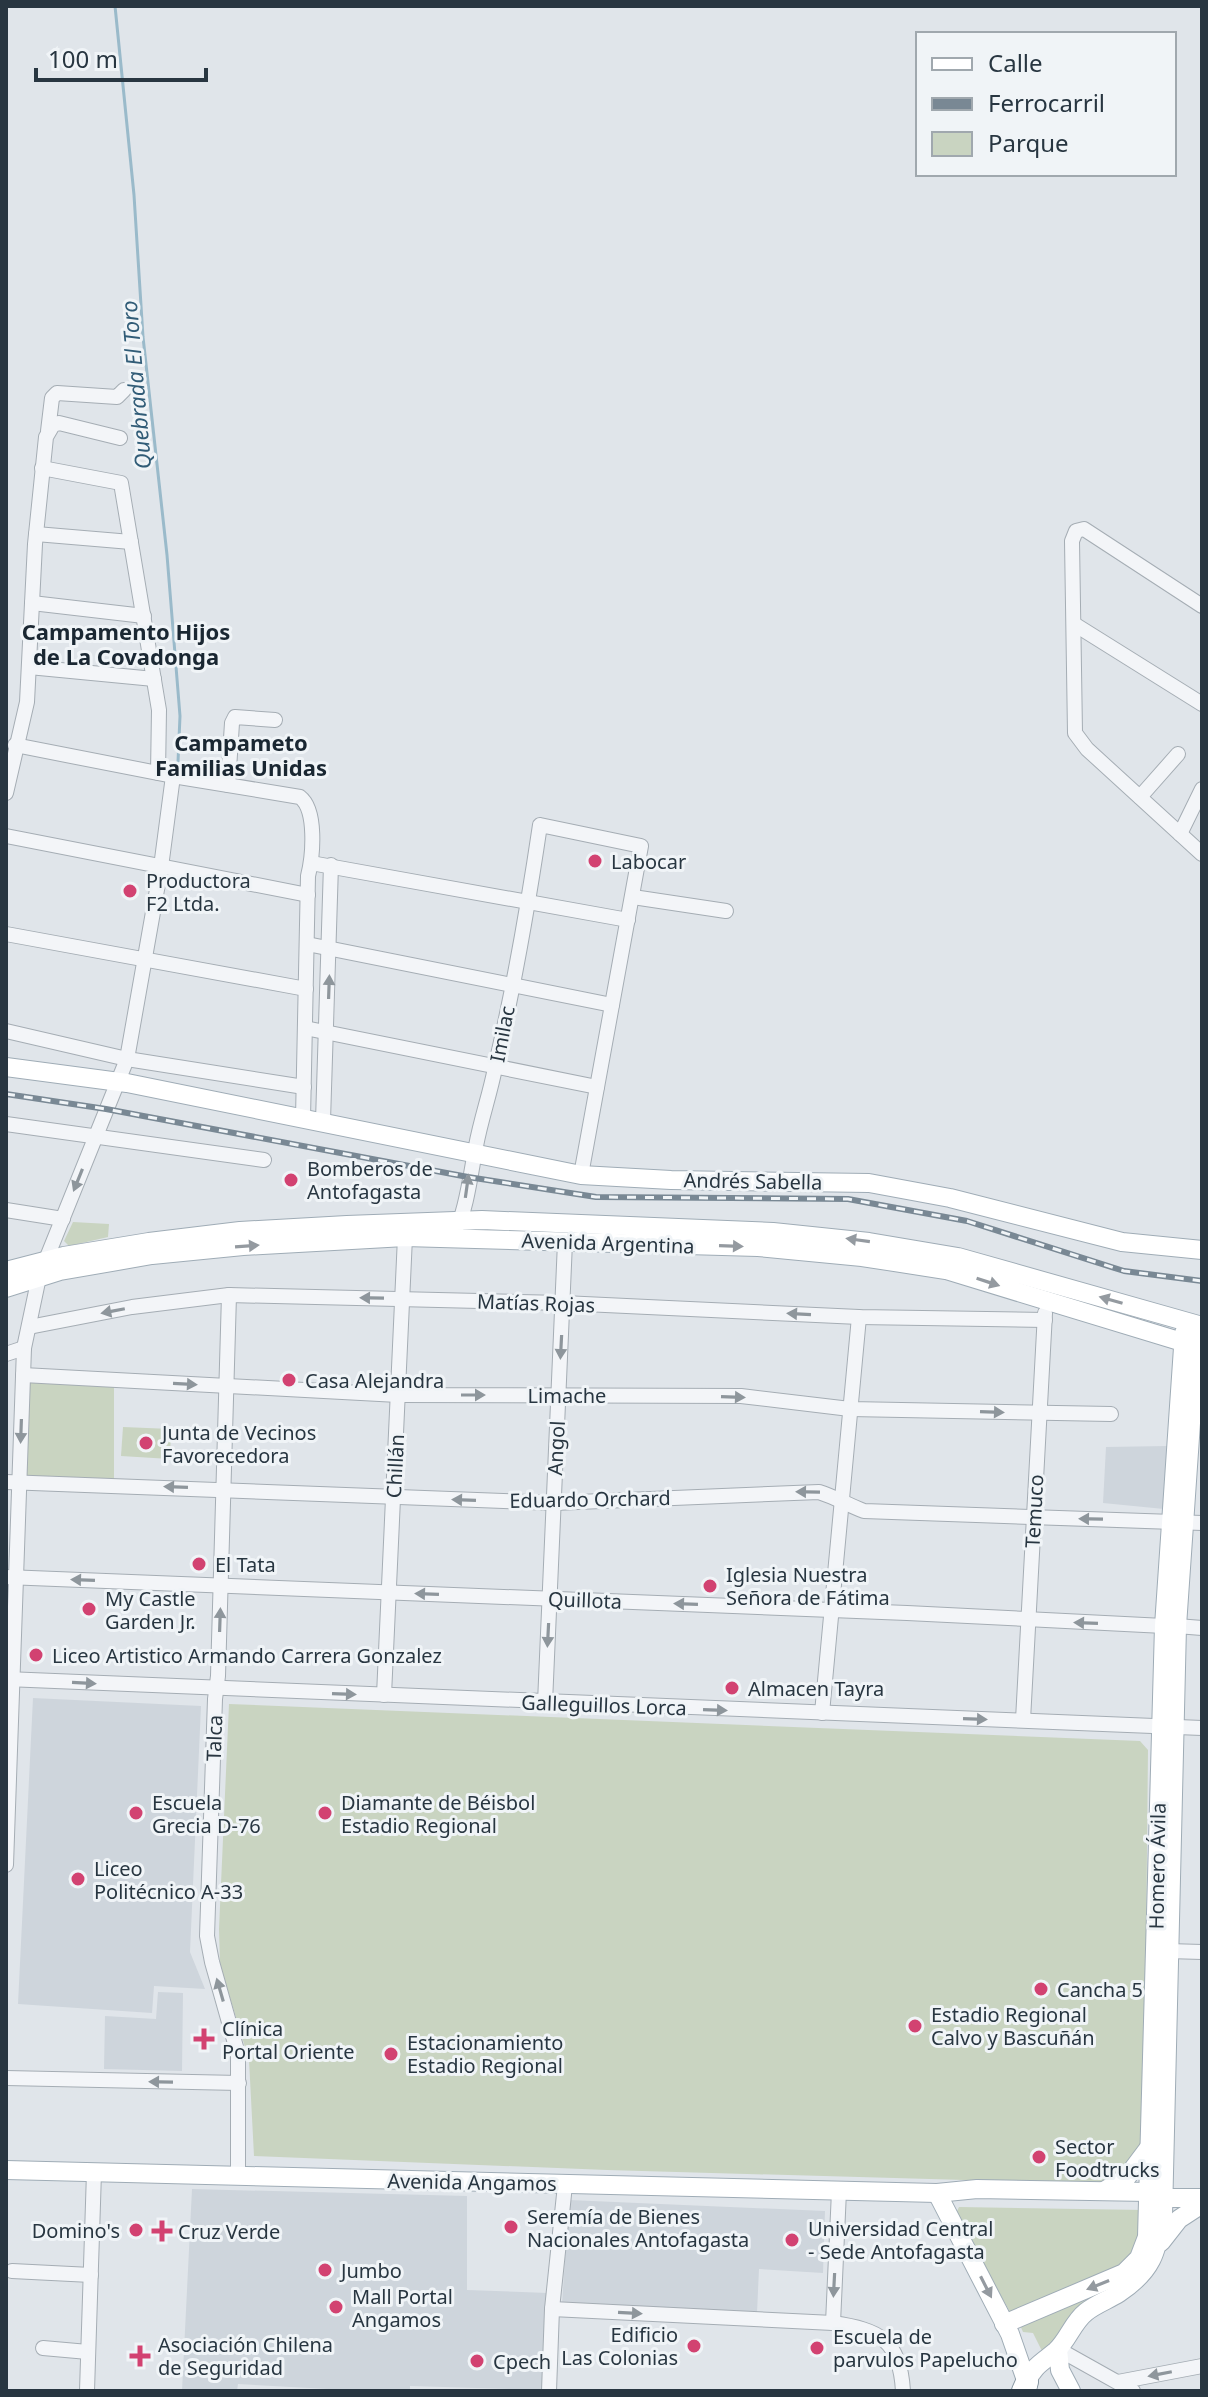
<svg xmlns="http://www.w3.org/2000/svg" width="1208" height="2397" font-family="'Noto Sans',sans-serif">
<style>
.built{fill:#ced5dc}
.green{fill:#c9d4c1}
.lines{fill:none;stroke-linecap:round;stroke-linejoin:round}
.stream{stroke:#9abaca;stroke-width:3}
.minor-casing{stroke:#a5adb4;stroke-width:16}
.major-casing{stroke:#9facb6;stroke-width:20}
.highway-casing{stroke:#8796a1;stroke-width:24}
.minor{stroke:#f3f5f8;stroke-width:14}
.major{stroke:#fff;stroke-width:18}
.highway{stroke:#fff;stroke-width:22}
.rail-casing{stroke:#798894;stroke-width:6}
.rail{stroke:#f0f4f7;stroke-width:3;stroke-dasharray:9;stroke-linecap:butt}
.oneway{fill:#8e969c}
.oneway2{fill:#949aa0}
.poi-dot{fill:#d24271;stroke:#f0f4f7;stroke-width:3}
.labels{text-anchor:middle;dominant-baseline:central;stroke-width:6;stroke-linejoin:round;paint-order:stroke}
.poi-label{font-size:20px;fill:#283641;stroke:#f0f4f7;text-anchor:start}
.street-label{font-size:20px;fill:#283641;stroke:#f0f4f7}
.water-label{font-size:22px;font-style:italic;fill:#315c77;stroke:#f0f4f7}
.neighbourhood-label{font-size:22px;font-weight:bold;fill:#1a2732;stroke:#f0f4f7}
</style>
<rect width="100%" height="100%" fill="#e0e5ea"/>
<g class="built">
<path d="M1167,1446L1164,1509L1103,1503L1106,1447Z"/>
<path d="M33,1698L201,1706L190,1952L205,1989L154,1986L152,2013L18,2004Z"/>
<path d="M158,1992L183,1993L182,2071L104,2069L105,2016L156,2019Z"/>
<path d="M192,2189L467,2196V2290L548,2293L543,2390L410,2386V2391H365L238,2384L237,2391H182Z"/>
<path d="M569,2200L825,2211L823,2273L759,2269L757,2313L562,2304Z"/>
</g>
<g class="green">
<path d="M73,1222L109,1224L108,1237L69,1246L64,1241Z"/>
<path d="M23,1375L114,1380V1485L20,1482Z"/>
<path d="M123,1427L171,1429L170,1459L121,1456Z"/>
<path d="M229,1704L1140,1741L1148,1750L1144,2147L1108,2184L607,2170L254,2156L249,2060L220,1965L219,1929Z"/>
<path d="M959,2207L1145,2210L1133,2261L1011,2314L956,2213Z"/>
<path d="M1127,2280L1042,2351L1033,2333L1023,2332L1020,2325Z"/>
</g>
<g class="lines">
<path class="stream" d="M115,6L134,195L143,337L167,555L180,716L178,762"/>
<defs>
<g id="minor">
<path d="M48,431L52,398L57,393L117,397L124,390"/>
<path d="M42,468L121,483L159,710L158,773"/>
<path d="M36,534L131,542"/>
<path d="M32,603L144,616"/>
<path d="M1202,606L1084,529L1076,531L1072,541L1075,733L1087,749L1202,854"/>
<path d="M1074,624L1202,704"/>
<path d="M29,667L154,679"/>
<path d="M15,745L173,776L300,797C317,810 313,856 308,876L303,1118"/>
<path d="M228,785L232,723L235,717L275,720"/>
<path d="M6,793L27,702L35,544L46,437L53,425L59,423L120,438"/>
<path d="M1140,797L1178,754"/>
<path d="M1180,834L1202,789"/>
<path d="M6,836L308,895"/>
<path d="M311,863L628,920"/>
<path d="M633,897L726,911"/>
<path d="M6,934L306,989"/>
<path d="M307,944L612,1005"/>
<path d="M305,1028L597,1087"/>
<path d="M6,1031L127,1059L304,1087"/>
<path d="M323,1121L331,865"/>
<path d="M6,1124L264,1160"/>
<path d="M6,1210L63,1219"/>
<path d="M456,1228C466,1215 472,1165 476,1146C481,1119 490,1094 495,1068C514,987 528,906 540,825L641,846L581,1175"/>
<path d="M229,1295L218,1676L215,1699L207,1936L212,1962L238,2054V2177"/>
<path d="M29,1327L132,1307L229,1295L563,1303L859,1317L1045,1320"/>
<path d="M6,1354L24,1348"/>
<path d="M23,1375L398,1395L741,1396L850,1409L1111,1414"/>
<path d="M6,1482L554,1503L819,1492C835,1497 848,1505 864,1511L1202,1523"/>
<path d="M6,1577L907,1613L1164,1626"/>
<path d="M1177,1626L1202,1628"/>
<path d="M6,1679L1202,1728"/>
<path d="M384,1695L405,1237"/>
<path d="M545,1703L565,1242"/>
<path d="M822,1713L859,1317"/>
<path d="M1023,1720L1045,1313"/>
<path d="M6,1865L24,1348L39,1277L127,1059L161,867L173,776"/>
<path d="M1168,1951L1202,1952"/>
<path d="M6,2078L239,2083"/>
<path d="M12,2271L91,2275"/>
<path d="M552,2309L833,2323C879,2330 900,2339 903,2391"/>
<path d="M833,2323L839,2191"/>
<path d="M43,2348L88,2352"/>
<path d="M1058,2349L1133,2391"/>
<path d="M1118,2382L1202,2366"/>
<path d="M87,2391L94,2172"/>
<path d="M549,2391L552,2309L565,2185"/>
</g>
<g id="major">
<path d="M6,1067L127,1083L581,1175L671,1180L869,1183L950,1198L1122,1242L1202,1250"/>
<path d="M6,1271L64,1256L149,1242L240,1231L347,1225L482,1220L773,1232L869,1242L958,1257L1202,1326"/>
<path d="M6,1288L60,1271L152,1255L243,1246L405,1237L758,1247L862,1257L946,1270L1202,1348"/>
<path d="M6,2170L937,2193L977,2189L1149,2192L1163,2198H1202"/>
<path d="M1104,2191L1127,2177L1148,2149"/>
<path d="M937,2193L1010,2334L1028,2386"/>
<path d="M1161,2242L1179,2219L1202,2204"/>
<path d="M1004,2324L1124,2273L1139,2258L1147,2237L1164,1626L1184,1333"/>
<path d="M1058,2349L1060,2370L1071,2391"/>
<path d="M1027,2382C1032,2367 1044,2361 1056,2351C1068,2340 1073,2322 1086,2312C1096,2304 1108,2300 1119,2293C1152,2271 1157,2253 1163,2215L1177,1626L1197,1336"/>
</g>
<path id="highway" d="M1023,2391L1027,2382"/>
</defs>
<use href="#minor" class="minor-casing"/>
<use href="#major" class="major-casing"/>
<use href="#highway" class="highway-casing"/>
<use href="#minor" class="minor"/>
<use href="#major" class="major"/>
<use href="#highway" class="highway"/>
<defs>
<path id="rail" d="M6,1094L106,1109L468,1177L596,1197L848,1199L967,1221L1124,1271L1202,1281"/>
</defs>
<use href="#rail" class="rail-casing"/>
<use href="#rail" class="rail"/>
</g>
<defs><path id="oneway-solid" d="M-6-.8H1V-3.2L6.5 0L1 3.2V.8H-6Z" transform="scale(2)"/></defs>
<g class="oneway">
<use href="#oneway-solid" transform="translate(329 987) rotate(-88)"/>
<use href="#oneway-solid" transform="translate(78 1180) rotate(112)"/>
<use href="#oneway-solid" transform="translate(467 1186) rotate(-82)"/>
<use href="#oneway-solid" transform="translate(372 1298) rotate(-179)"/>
<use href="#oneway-solid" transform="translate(113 1311) rotate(169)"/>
<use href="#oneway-solid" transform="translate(799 1314) rotate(-177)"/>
<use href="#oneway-solid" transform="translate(561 1347) rotate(93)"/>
<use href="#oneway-solid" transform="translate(185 1384) rotate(3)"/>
<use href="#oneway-solid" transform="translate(473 1395)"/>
<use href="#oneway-solid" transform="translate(733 1397) rotate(2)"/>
<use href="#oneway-solid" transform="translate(992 1412) rotate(2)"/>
<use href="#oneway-solid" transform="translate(21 1431) rotate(92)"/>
<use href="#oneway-solid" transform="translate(176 1487) rotate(-178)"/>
<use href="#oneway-solid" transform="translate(808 1492) rotate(-179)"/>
<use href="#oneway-solid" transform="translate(464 1500) rotate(-178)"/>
<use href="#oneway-solid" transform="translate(1091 1519) rotate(-179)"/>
<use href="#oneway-solid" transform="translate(83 1580) rotate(-178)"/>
<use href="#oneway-solid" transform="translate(427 1594) rotate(-178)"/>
<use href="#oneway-solid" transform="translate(686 1604) rotate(-178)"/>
<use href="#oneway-solid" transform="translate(220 1620) rotate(-88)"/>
<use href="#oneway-solid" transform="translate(1086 1623) rotate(-178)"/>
<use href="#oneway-solid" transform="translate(548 1635) rotate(93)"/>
<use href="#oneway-solid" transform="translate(84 1683) rotate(3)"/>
<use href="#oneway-solid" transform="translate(344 1694) rotate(2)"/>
<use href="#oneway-solid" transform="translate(715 1710) rotate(2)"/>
<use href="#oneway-solid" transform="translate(975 1719) rotate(2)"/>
<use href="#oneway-solid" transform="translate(220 1990) rotate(-106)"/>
<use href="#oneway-solid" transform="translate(161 2082) rotate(-179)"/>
<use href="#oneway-solid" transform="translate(834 2285) rotate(93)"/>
<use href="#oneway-solid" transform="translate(630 2313) rotate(3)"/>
<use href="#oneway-solid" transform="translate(1160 2374) rotate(169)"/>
</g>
<g class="oneway2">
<use href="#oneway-solid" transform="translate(858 1240) rotate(-172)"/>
<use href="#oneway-solid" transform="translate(247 1246) rotate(-4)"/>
<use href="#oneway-solid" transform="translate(731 1246) rotate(2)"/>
<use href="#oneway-solid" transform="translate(988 1282) rotate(18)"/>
<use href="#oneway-solid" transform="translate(1111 1300) rotate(-164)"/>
<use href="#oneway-solid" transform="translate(1098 2285) rotate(158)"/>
<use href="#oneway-solid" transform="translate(986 2287) rotate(63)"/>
</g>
<g class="poi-dot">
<circle cx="595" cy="861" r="8"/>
<circle cx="130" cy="891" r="8"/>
<circle cx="291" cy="1180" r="8"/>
<circle cx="289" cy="1380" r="8"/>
<circle cx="146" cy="1443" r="8"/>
<circle cx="199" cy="1564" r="8"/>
<circle cx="710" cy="1586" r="8"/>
<circle cx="89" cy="1609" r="8"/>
<circle cx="36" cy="1655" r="8"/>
<circle cx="732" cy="1688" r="8"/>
<circle cx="136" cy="1813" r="8"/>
<circle cx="325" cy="1813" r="8"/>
<circle cx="78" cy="1879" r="8"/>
<circle cx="1041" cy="1989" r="8"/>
<circle cx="915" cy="2026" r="8"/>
<path d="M200 2027h8v8h8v8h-8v8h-8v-8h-8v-8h8z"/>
<circle cx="391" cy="2054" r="8"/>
<circle cx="1039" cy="2157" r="8"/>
<circle cx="511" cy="2227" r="8"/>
<circle cx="136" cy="2230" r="8"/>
<path d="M158 2219h8v8h8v8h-8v8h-8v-8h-8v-8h8z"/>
<circle cx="792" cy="2240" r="8"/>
<circle cx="325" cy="2270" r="8"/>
<circle cx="336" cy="2307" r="8"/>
<circle cx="694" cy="2346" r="8"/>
<circle cx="817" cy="2348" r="8"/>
<path d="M136 2344h8v8h8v8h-8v8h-8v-8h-8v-8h8z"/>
<circle cx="477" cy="2361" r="8"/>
</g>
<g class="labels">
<g class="poi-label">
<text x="611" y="861">Labocar</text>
<text x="146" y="880">Productora<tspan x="146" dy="23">F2 Ltda.</tspan></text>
<text x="307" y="1168">Bomberos de<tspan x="307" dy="23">Antofagasta</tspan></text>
<text x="305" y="1380">Casa Alejandra</text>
<text x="162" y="1432">Junta de Vecinos<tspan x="162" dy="23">Favorecedora</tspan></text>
<text x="215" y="1564">El Tata</text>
<text x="726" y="1574">Iglesia Nuestra<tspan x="726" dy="23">Señora de Fátima</tspan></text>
<text x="105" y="1598">My Castle<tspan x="105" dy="23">Garden Jr.</tspan></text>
<text x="52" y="1655">Liceo Artistico Armando Carrera Gonzalez</text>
<text x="748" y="1688">Almacen Tayra</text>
<text x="152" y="1802">Escuela<tspan x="152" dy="23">Grecia D-76</tspan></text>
<text x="341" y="1802">Diamante de Béisbol<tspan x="341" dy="23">Estadio Regional</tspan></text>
<text x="94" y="1868">Liceo<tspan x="94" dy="23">Politécnico A-33</tspan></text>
<text x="1057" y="1989">Cancha 5</text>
<text x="931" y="2014">Estadio Regional<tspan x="931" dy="23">Calvo y Bascuñán</tspan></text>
<text x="222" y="2028">Clínica<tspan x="222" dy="23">Portal Oriente</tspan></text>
<text x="407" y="2042">Estacionamiento<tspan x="407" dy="23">Estadio Regional</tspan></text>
<text x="1055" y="2146">Sector<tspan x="1055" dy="23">Foodtrucks</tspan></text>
<text x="527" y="2216">Seremía de Bienes<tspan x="527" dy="23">Nacionales Antofagasta</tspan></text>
<text x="808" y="2228">Universidad Central<tspan x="808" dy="23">- Sede Antofagasta</tspan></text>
<text x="120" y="2230" text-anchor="end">Domino's</text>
<text x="178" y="2231">Cruz Verde</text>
<text x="341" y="2270">Jumbo</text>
<text x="352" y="2296">Mall Portal<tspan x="352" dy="23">Angamos</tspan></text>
<text x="678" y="2334" text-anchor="end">Edificio<tspan x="678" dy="23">Las Colonias</tspan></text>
<text x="833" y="2336">Escuela de<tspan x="833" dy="23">parvulos Papelucho</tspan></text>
<text x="158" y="2344">Asociación Chilena<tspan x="158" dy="23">de Seguridad</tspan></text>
<text x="493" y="2361">Cpech</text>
</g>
<g class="street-label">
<text transform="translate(502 1034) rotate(-79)">Imilac</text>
<text transform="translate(753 1181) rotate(1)">Andrés Sabella</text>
<text transform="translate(608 1243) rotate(2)">Avenida Argentina</text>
<text transform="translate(536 1303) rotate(2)">Matías Rojas</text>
<text x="567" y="1395">Limache</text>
<text transform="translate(556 1448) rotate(-87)">Angol</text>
<text transform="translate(395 1466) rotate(-87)">Chillán</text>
<text transform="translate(590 1499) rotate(-1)">Eduardo Orchard</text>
<text transform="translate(1034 1511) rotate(-87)">Temuco</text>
<text transform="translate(585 1600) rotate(2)">Quillota</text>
<text transform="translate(604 1705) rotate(2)">Galleguillos Lorca</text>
<text transform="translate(214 1738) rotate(-88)">Talca</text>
<text transform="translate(1157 1866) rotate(-89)">Homero Ávila</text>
<text transform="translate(472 2182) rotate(1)">Avenida Angamos</text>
</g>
<g class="water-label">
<text transform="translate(135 385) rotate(-95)">Quebrada El Toro</text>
</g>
<g class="neighbourhood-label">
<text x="126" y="631">Campamento Hijos<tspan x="126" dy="25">de La Covadonga</tspan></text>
<text x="241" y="742">Campameto<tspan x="241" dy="25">Familias Unidas</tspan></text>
</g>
</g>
<rect width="1208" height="2397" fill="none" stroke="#283641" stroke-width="16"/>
<rect x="916" y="32" width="260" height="144" fill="#f0f4f7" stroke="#a0a8ae" stroke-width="2"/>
<rect x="932" y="58" width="40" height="12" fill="#ffffff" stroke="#a0a8ae" stroke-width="2"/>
<text x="988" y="72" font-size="24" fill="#283641">Calle</text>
<rect x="932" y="98" width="40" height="12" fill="#798894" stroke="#a0a8ae" stroke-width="2"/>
<text x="988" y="112" font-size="24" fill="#283641">Ferrocarril</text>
<rect x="932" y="132" width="40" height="24" fill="#c9d4c1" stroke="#a0a8ae" stroke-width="2"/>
<text x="988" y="152" font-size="24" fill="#283641">Parque</text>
<path d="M36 68v12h170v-12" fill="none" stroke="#283641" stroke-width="4"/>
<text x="48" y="68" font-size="24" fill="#283641" stroke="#f0f4f7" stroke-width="6" paint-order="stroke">100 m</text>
</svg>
